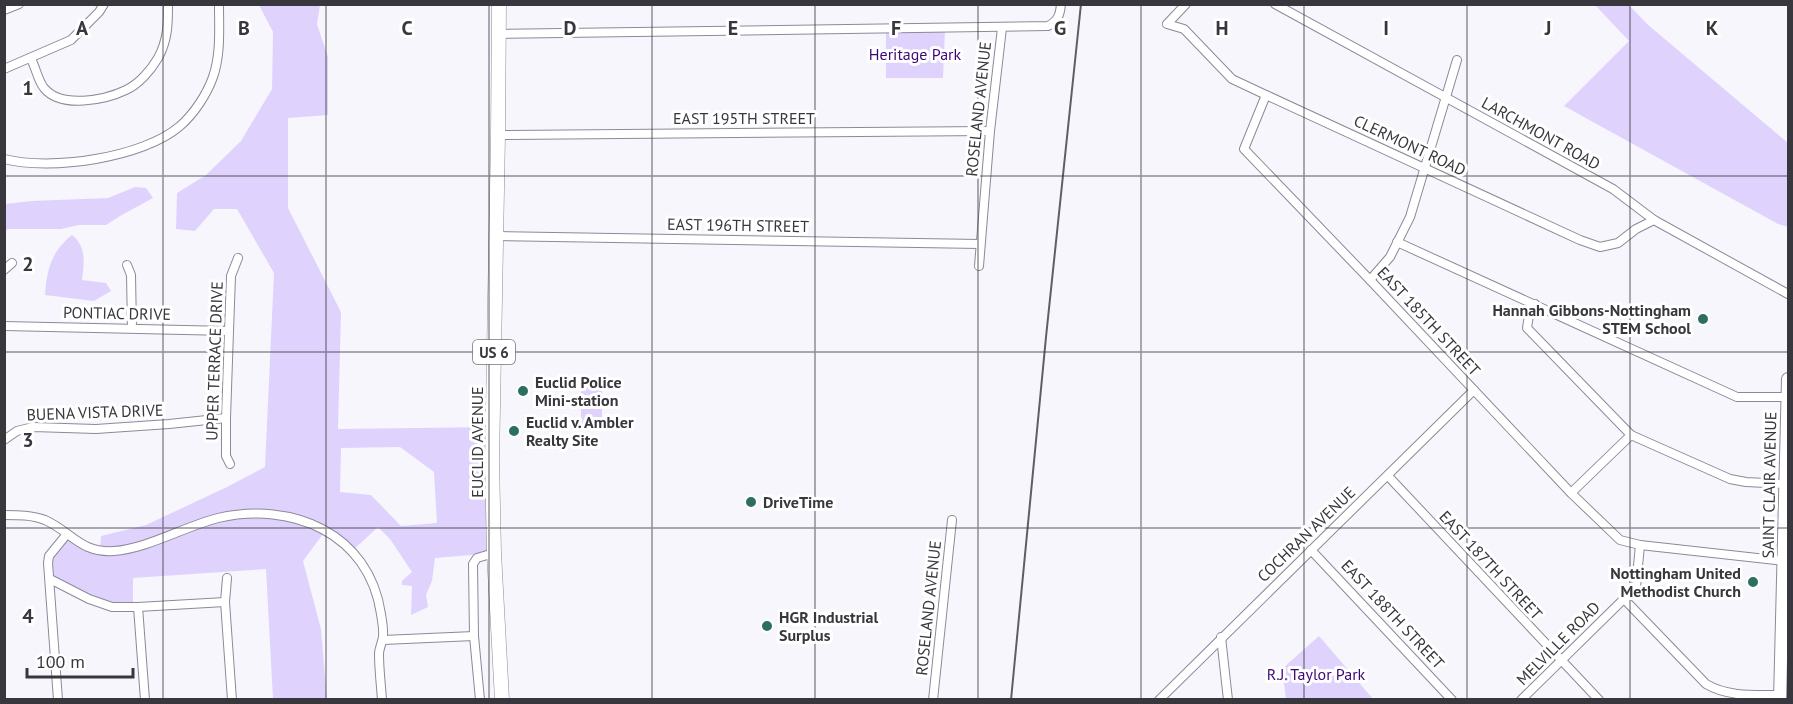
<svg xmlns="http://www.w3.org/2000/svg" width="1793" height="704" font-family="'PT Sans',sans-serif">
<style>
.green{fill:#dfd3fe;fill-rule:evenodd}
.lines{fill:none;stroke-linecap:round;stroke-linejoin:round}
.street-casing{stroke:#8d8999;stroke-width:10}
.secondary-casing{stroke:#8d8999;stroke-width:14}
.primary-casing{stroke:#8d8999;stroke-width:15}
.street{stroke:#fff;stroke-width:8}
.secondary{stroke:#fff;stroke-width:12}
.primary{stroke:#fff;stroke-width:14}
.rail{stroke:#5f5e64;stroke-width:2}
.grid{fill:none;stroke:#38373d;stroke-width:1.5;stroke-opacity:0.55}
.poi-dot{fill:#2c6f61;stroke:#fff;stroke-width:2}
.labels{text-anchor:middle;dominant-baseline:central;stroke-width:6;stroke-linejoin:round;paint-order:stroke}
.shield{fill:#fff;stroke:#747377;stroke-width:1.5}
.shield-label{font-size:15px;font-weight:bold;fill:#38373d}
.park-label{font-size:16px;fill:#3d0774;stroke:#fff}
.street-label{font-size:16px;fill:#38373d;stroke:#fff}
.poi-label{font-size:16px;font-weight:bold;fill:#38373d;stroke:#fff;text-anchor:start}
.grid-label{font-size:20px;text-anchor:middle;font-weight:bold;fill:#38373d;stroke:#fff;stroke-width:6;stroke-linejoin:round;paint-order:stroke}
</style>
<rect width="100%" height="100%" fill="#f7f6fd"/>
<g class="green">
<path d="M259,5H320L317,24L328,57V115L288,118V208L341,312L338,429L493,427L494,553L435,558L432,581L426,595L428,607L411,615L412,586L402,585V581L412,572L390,539L378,527L352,551L326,530L303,561L321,629L327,700L273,699L266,569L133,578V607H112L50,579L53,550L67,534L100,550L101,536L146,525L227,487L265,467L274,273L237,209H214L195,231L176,229L177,193L206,175L241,141L272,89L273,32ZM400,447L434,472L437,523L401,526L371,495L340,492L341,448Z"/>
<path d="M1595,5H1629L1647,24L1788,143V227L1778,224L1564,106L1629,41Z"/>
<path d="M945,29L943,78H886V30Z"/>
<path d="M135,187L146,188L153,198L120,216L106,225H79L61,229H8L5,231V204L32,201L108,198Z"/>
<path d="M72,235C87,247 84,264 82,280L106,283L111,291L94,301L45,295C47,269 51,252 72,235Z"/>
<rect x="581" y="377" width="21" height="50"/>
<path d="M1319,636L1373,699H1286L1282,669Z"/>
</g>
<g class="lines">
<defs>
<g id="street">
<path d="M1186,4L1167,24L1184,29L1232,79L1266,95L1580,240L1600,247L1618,243L1636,229L1654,220"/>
<path d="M1275,4L1613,189L1654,220L1788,294"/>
<path d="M4,10L19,4"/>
<path d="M498,34L1048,26C1058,21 1060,15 1061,4"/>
<path d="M31,59C36,68 38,81 44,88C61,109 105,100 126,90C139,84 151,70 158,58C168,40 168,24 168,4"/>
<path d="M4,69L71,40L99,12L104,4"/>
<path d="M1266,95L1244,149L1370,280L1571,493L1620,540L1640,545L1784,561"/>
<path d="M498,135L990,131"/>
<path d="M4,159C51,171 143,158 180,126C194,114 207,94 213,77C221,54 219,29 219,4"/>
<path d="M496,236L980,244"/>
<path d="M1397,242L1737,397H1788"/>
<path d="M127,265L131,275L132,328"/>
<path d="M979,266L990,131L1002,28"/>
<path d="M4,270L12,263"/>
<path d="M1370,280L1390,257L1410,217L1457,60"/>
<path d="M1535,304L1529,315L1527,328L1631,435L1730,479L1746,482L1785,484"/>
<path d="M4,326L229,331"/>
<path d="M4,440L17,431L33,427L96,429L169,424L226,418"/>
<path d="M230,464L226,456V418L229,331L231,276L238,258"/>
<path d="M1388,476L1599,700"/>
<path d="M1571,493L1631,435"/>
<path d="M4,515C18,515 32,515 45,520C72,532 80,553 114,551C146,549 186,526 218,518C292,501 369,533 381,614C382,622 385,633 382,641C381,646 379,649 379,654C379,669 381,685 382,700"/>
<path d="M1311,550L1452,700"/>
<path d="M227,578L225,602L232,700"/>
<path d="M50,579L89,599L112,607H138L225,602"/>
<path d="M1624,599L1706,684C1728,697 1754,695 1780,695"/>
<path d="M138,607L145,700"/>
<path d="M1221,637L1228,700"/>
<path d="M383,640L474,636"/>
<path d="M58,700L48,563L49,556L67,534"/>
<path d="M480,700L474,636L473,564L477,558L494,553"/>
<path d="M933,700L952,520"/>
<path d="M1159,700L1474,390"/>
<path d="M1521,700L1636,587L1640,545"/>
</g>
<path id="secondary" d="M1780,700L1788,379"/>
<path id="primary" d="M499,4L498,135L492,461L494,553L502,700"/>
</defs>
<use href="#street" class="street-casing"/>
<use href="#secondary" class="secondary-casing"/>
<use href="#primary" class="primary-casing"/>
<use href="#street" class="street"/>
<use href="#secondary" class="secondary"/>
<use href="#primary" class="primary"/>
<path class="rail" d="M1011,700L1046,337L1081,4"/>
</g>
<path class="grid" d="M163,4V700M326,4V700M489,4V700M652,4V700M815,4V700M978,4V700M1141,4V700M1304,4V700M1467,4V700M1630,4V700M4,176H1788M4,352H1788M4,528H1788"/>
<g class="poi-dot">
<circle cx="1703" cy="319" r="6"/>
<circle cx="523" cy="391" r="6"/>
<circle cx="514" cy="431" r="6"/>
<circle cx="751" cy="502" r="6"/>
<circle cx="1753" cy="582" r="6"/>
<circle cx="767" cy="626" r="6"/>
</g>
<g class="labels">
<rect class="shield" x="473" y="340" width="42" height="24" rx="4.5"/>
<g class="shield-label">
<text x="494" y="352">US 6</text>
</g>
<g class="park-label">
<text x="915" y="54">Heritage Park</text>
<text x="1316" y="674">R.J. Taylor Park</text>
</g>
<g class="street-label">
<text transform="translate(978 109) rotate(-84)">ROSELAND AVENUE</text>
<text x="744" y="118">EAST 195TH STREET</text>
<text transform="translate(1541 133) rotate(29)">LARCHMONT ROAD</text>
<text transform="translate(1410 145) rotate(25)">CLERMONT ROAD</text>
<text transform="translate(738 225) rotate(1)">EAST 196TH STREET</text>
<text transform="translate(117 313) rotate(1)">PONTIAC DRIVE</text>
<text transform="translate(1429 321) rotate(47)">EAST 185TH STREET</text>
<text transform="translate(214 361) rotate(-88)">UPPER TERRACE DRIVE</text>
<text transform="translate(95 412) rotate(-2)">BUENA VISTA DRIVE</text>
<text transform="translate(477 442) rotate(-90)">EUCLID AVENUE</text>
<text transform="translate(1769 485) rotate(-89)">SAINT CLAIR AVENUE</text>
<text transform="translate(1306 534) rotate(-44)">COCHRAN AVENUE</text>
<text transform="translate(1491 565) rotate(47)">EAST 187TH STREET</text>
<text transform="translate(928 608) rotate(-84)">ROSELAND AVENUE</text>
<text transform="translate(1393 614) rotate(47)">EAST 188TH STREET</text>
<text transform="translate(1558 643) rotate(-45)">MELVILLE ROAD</text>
</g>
<g class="poi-label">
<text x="1691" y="310" text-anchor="end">Hannah Gibbons-Nottingham<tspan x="1691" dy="18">STEM School</tspan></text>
<text x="535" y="382">Euclid Police<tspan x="535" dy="18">Mini-station</tspan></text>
<text x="526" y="422">Euclid v. Ambler<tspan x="526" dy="18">Realty Site</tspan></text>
<text x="763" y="502">DriveTime</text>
<text x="1741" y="573" text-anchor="end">Nottingham United<tspan x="1741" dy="18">Methodist Church</tspan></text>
<text x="779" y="617">HGR Industrial<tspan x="779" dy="18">Surplus</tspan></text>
</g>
</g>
<g class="grid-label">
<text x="82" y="35">A</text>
<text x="244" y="35">B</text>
<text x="407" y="35">C</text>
<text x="570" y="35">D</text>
<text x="733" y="35">E</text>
<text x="896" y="35">F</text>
<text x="1060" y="35">G</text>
<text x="1222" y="35">H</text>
<text x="1386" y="35">I</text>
<text x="1548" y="35">J</text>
<text x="1712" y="35">K</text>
<text x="28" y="95">1</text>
<text x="28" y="271">2</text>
<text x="28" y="447">3</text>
<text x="28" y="623">4</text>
</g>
<rect width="1793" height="704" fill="none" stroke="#38373d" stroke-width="12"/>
<path d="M27 668v9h106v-9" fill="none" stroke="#38373d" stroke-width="3"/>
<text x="36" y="668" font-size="18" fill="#38373d" stroke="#ffffff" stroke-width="4.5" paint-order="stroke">100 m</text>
</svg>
